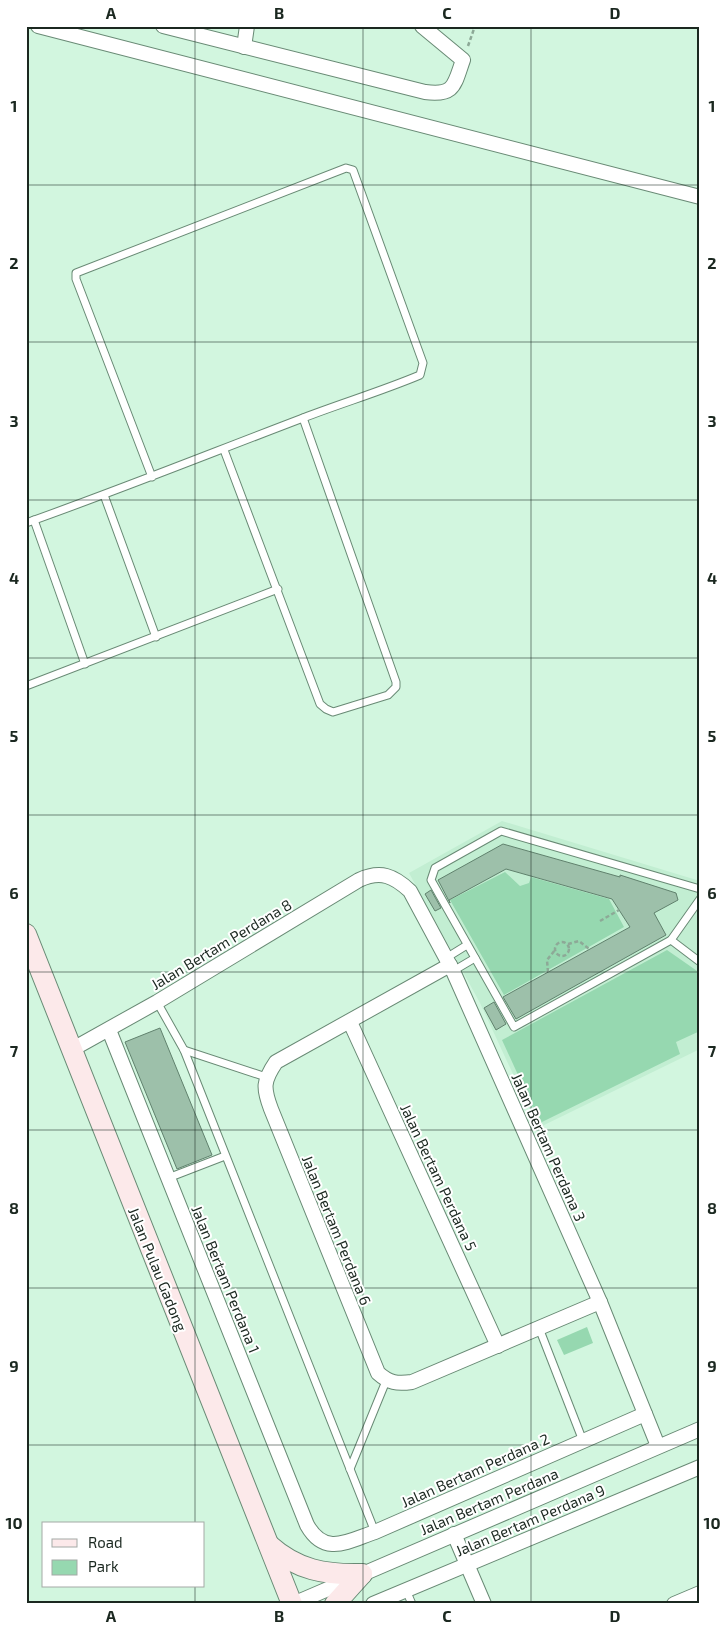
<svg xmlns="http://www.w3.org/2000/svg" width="726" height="1630" font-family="'Exo 2',sans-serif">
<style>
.built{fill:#c2eed2}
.green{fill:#96d8b0}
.building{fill:#9dc0aa;stroke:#60816d}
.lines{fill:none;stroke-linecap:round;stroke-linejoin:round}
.service-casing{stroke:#698a75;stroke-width:9}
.minor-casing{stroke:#698a75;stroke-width:16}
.secondary-casing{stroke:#698a75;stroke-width:22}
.path{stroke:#8da997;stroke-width:2.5;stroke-dasharray:4 2.5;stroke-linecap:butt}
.service{stroke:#fff;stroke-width:7}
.minor{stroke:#fff;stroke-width:14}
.secondary{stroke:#fce9ea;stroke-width:20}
.grid{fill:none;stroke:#1b2820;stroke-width:1;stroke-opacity:0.55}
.labels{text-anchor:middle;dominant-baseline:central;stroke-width:4;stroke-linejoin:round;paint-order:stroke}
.street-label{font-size:15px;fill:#1b2820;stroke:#fff}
.neatline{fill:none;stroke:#1b2820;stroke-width:2}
.grid-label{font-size:16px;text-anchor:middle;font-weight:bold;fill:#1b2820}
</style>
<rect width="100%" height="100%" fill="#d2f6df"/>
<path class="built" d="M502,821L700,881V1049L538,1128L480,1003L409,873Z"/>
<g class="green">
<path d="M505,872L520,886L529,883L531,877L609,899L624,927L504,995L450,900Z"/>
<path d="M667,950L700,973V1031L676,1042L680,1054L540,1123L502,1040Z"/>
<path d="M587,1327L593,1343L564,1355L557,1340Z"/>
</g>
<g class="building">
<path d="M503,844L620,877V875L676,893L678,900L654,913L666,935L516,1019L503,997L630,927L612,899L506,869L449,900L450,903L438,880Z"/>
<path d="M431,890L441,908L435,911L425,894Z"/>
<path d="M494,1002L506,1024L496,1030L484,1008Z"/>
<path d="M160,1028L212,1155L177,1169L125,1042Z"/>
</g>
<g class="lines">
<defs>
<g id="service">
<path d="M224,450L320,704L326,709L333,712L388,695L396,687V682L303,418"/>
<path d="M104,495L156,637"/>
<path d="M34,520L85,664"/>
<path d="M26,523C119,490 211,453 303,418C342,403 382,391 420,375L423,363L353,170L346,168L76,273V279L152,477"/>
<path d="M26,686L278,589"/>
<path d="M700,889L501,831L435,868L431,880L514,1027L671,940L700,899"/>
<path d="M671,940L700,962"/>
<path d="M446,958L467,945"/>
<path d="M453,971L475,958"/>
<path d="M157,1002L184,1050L375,1532"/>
<path d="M184,1050L266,1077"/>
<path d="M168,1178L225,1156"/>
<path d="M539,1328L583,1441"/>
<path d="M350,1469L386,1381"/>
<path d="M406,1590L412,1604"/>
</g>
<g id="minor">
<path d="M38,26L700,197"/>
<path d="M163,26L425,92C455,96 454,85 463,60L422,26"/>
<path d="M244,47L247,26"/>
<path d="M450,965L276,1062C263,1081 263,1088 271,1109L378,1373C389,1383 397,1384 412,1382L600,1302"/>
<path d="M350,1022L498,1346"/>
<path d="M109,1030L307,1525C325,1557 348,1541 375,1532L645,1414"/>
<path d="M71,1050L157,1002L359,880C381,870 394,876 410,891L453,971L600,1302L658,1446"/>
<path d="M454,1534L484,1604"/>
<path d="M293,1604L700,1429"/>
<path d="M373,1604L700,1467"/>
<path d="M674,1604L700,1593"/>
</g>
<g id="secondary">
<path d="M26,934L292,1604"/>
<path d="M269,1545C297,1570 325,1575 362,1574"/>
<path d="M335,1604L362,1574"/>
</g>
</defs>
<use href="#service" class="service-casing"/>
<use href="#minor" class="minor-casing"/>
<use href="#secondary" class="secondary-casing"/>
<g class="path">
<path d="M468,46L475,26"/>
<path d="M600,921L619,910"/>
<circle cx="562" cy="949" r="7"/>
<path d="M568,944L579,941L589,949"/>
<path d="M548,972L547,960L555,950"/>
</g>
<use href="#service" class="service"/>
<use href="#minor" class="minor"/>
<use href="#secondary" class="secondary"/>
</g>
<path class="grid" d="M195,26V1524M363,26V1604M531,26V1604M26,185H700M26,342H700M26,500H700M26,658H700M26,815H700M26,972H700M26,1130H700M26,1288H700M26,1445H700M195,1586V1604"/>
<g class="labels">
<g class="street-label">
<text transform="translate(221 944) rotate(-31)">Jalan Bertam Perdana 8</text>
<text transform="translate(549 1147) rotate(66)">Jalan Bertam Perdana 3</text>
<text transform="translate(439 1177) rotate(65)">Jalan Bertam Perdana 5</text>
<text transform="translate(337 1230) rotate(68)">Jalan Bertam Perdana 6</text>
<text transform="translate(158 1269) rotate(68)">Jalan Pulau Gadong</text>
<text transform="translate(226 1279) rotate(68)">Jalan Bertam Perdana 1</text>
<text transform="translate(475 1470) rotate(-24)">Jalan Bertam Perdana 2</text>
<text transform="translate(489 1501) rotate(-23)">Jalan Bertam Perdana</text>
<text transform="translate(530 1520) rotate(-23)">Jalan Bertam Perdana 9</text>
</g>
</g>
<rect width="726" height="1630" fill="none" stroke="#ffffff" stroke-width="55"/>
<rect x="42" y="1522" width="162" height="65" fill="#ffffff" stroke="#a4a9a6"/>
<rect x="52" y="1539" width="25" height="8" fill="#fce9ea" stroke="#a4a9a6"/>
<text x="88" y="1548" font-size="15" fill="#1b2820">Road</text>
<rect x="52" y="1560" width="25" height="15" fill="#96d8b0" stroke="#a4a9a6"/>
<text x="88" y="1572" font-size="15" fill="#1b2820">Park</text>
<rect x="28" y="28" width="670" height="1574" class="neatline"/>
<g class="grid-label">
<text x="111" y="19">A</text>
<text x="279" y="19">B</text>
<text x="447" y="19">C</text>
<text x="615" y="19">D</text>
<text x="14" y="112">1</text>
<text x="712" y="112">1</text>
<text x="14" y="269">2</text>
<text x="712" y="269">2</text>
<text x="14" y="427">3</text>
<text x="712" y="427">3</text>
<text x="14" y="584">4</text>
<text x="712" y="584">4</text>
<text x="14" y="742">5</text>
<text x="712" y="742">5</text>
<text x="14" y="899">6</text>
<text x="712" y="899">6</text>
<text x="14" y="1057">7</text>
<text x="712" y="1057">7</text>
<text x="14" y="1214">8</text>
<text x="712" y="1214">8</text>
<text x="14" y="1372">9</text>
<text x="712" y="1372">9</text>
<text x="14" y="1529">10</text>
<text x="712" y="1529">10</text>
<text x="111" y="1622">A</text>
<text x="279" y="1622">B</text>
<text x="447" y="1622">C</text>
<text x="615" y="1622">D</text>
</g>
</svg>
